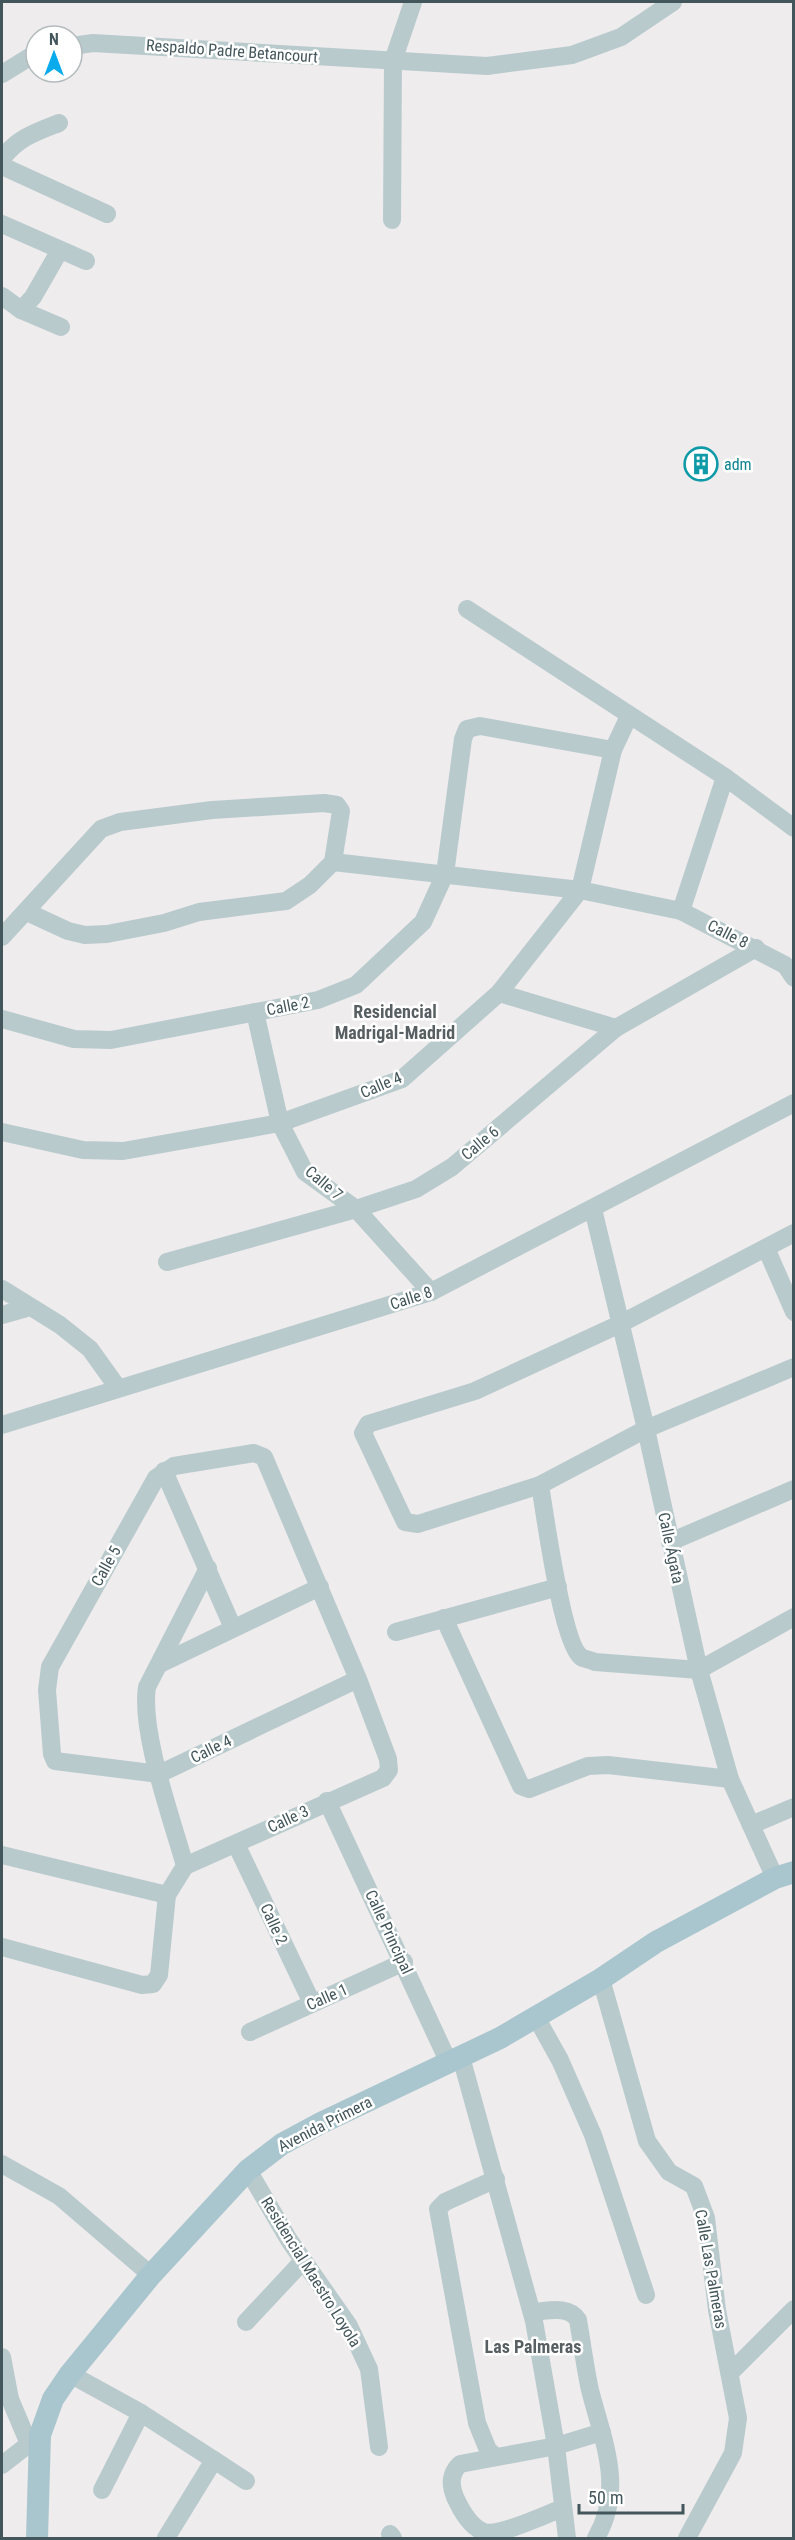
<svg xmlns="http://www.w3.org/2000/svg" width="795" height="2540" font-family="'Roboto Condensed',sans-serif">
<style>
.lines{fill:none;stroke-linecap:round;stroke-linejoin:round}
.minor{stroke:#b9cacd;stroke-width:18}
.major{stroke:#a9c6ce;stroke-width:22}
.labels{text-anchor:middle;dominant-baseline:central;stroke-width:5;stroke-linejoin:round;paint-order:stroke}
.street-label{font-size:16px;fill:#43565b;stroke:#fff}
.culture-label{font-size:16px;fill:#0d838f;stroke:#fff;text-anchor:start}
.neighbourhood-label{font-size:18px;font-weight:bold;fill:#585f62;stroke:#fff}
</style>
<rect width="100%" height="100%" fill="#efeced"/>
<g class="lines">
<g class="minor">
<path d="M72,46L93,43L487,66L572,55L621,37L673,2"/>
<path d="M2,74L36,53"/>
<path d="M2,159C17,138 36,132 59,123"/>
<path d="M2,166L107,214"/>
<path d="M392,220L393,61L413,2"/>
<path d="M2,224L86,261"/>
<path d="M2,296L21,310L61,327"/>
<path d="M21,310L33,297L60,250"/>
<path d="M467,609L725,777L794,828"/>
<path d="M333,862L580,890L681,911L785,965L794,978"/>
<path d="M681,911L725,777"/>
<path d="M2,937L101,829L120,822L212,810L324,803L337,805L341,811L333,862L310,885L286,901L199,912L164,923L107,934L85,935L68,931L27,912"/>
<path d="M499,993L616,1028"/>
<path d="M255,1012L280,1123L305,1172L356,1209L431,1292"/>
<path d="M2,1019L74,1039L111,1040L318,1000L356,985L423,922L445,874L463,739L467,729L480,726L613,750"/>
<path d="M2,1132L83,1150L123,1151L280,1123L402,1079L499,993L580,890L613,750L629,716"/>
<path d="M593,1209L646,1429L699,1670L730,1779L775,1878"/>
<path d="M794,1233L620,1324L475,1391L368,1424L363,1433L405,1522L418,1524L540,1485L646,1429L794,1367"/>
<path d="M766,1248L794,1312"/>
<path d="M167,1262L356,1209L416,1189L452,1167L616,1028L756,948"/>
<path d="M2,1289L60,1325L90,1349L118,1388"/>
<path d="M2,1315L30,1307"/>
<path d="M2,1425L431,1292L794,1103"/>
<path d="M164,1471L233,1628"/>
<path d="M540,1485C545,1514 562,1643 581,1657C584,1659 591,1660 595,1662L699,1670L794,1617"/>
<path d="M670,1542L794,1489"/>
<path d="M444,1618L521,1786L529,1789L588,1766L608,1765L730,1779"/>
<path d="M396,1632L558,1587"/>
<path d="M160,1664L320,1587"/>
<path d="M327,1801L449,2063"/>
<path d="M751,1825L794,1807"/>
<path d="M236,1844L312,2003"/>
<path d="M2,1855L167,1895"/>
<path d="M185,1866L383,1778L389,1770L388,1759L358,1679L264,1457L254,1453L174,1466L156,1478L50,1667L47,1690L52,1754L55,1761L159,1774L358,1679"/>
<path d="M2,1947L142,1985L153,1984L159,1975L167,1895L185,1866C172,1819 140,1732 147,1687L208,1568"/>
<path d="M601,1979L647,2141L669,2172L694,2186L706,2218L717,2310L738,2418L733,2453L687,2538"/>
<path d="M536,2017L560,2060L593,2135L646,2295"/>
<path d="M250,2032L404,1962"/>
<path d="M461,2057L534,2321L556,2446L567,2538"/>
<path d="M2,2164L59,2196L151,2275"/>
<path d="M248,2170L289,2240L349,2326L369,2369L379,2447"/>
<path d="M532,2312C548,2311 569,2305 578,2320C582,2343 585,2367 590,2390C603,2441 625,2488 596,2538"/>
<path d="M246,2322L303,2261"/>
<path d="M2,2357L10,2399L29,2444"/>
<path d="M730,2373L794,2309"/>
<path d="M70,2374L141,2413L214,2460L166,2538"/>
<path d="M496,2457L488,2450L477,2423L438,2209L445,2202L496,2179"/>
<path d="M214,2460L246,2481"/>
<path d="M2,2465L38,2437"/>
<path d="M102,2490L141,2413"/>
<path d="M563,2508C547,2514 499,2537 484,2532C470,2527 461,2510 455,2497C450,2484 450,2474 460,2464L556,2446L602,2432"/>
<path d="M390,2534L393,2538"/>
</g>
<path class="major" d="M37,2538L40,2435L53,2399L70,2374L151,2275L248,2170L282,2144L321,2123L500,2038L601,1979L656,1942L775,1878L794,1872"/>
</g>
<defs>
<symbol id="building-ring" viewBox="-11 -11 22 22"><circle r="9.5" fill="#fff" stroke="#0f9aa8" stroke-width="1.5"/><path d="M-4-6H4V6H1V3H-1V6H-4ZM-2.5-4.3h1.7v1.8h-1.7ZM.8-4.3h1.7v1.8H.8ZM-2.5-1h1.7V.8h-1.7ZM.8-1h1.7V.8H.8Z" fill="#0f9aa8"/></symbol>
</defs>
<g fill-rule="evenodd">
<use href="#building-ring" x="682" y="445" width="38" height="38"/>
</g>
<g class="labels">
<g class="street-label">
<text transform="translate(232 51) rotate(4)">Respaldo Padre Betancourt</text>
<text transform="translate(728 934) rotate(27)">Calle 8</text>
<text transform="translate(288 1006) rotate(-11)">Calle 2</text>
<text transform="translate(381 1085) rotate(-23)">Calle 4</text>
<text transform="translate(480 1143) rotate(-40)">Calle 6</text>
<text transform="translate(324 1183) rotate(40)">Calle 7</text>
<text transform="translate(411 1298) rotate(-18)">Calle 8</text>
<text transform="translate(671 1548) rotate(78)">Calle Ágata</text>
<text transform="translate(106 1566) rotate(-61)">Calle 5</text>
<text transform="translate(211 1749) rotate(-26)">Calle 4</text>
<text transform="translate(288 1819) rotate(-25)">Calle 3</text>
<text transform="translate(274 1924) rotate(65)">Calle 2</text>
<text transform="translate(389 1932) rotate(65)">Calle Principal</text>
<text transform="translate(327 1997) rotate(-24)">Calle 1</text>
<text transform="translate(325 2124) rotate(-27)">Avenida Primera</text>
<text transform="translate(711 2269) rotate(80)">Calle Las Palmeras</text>
<text transform="translate(311 2272) rotate(58)">Residencial Maestro Loyola</text>
</g>
<g class="culture-label">
<text x="724" y="464">adm</text>
</g>
<g class="neighbourhood-label">
<text x="395" y="1011">Residencial<tspan x="395" dy="21">Madrigal-Madrid</tspan></text>
<text x="533" y="2346">Las Palmeras</text>
</g>
</g>
<rect width="795" height="2540" fill="none" stroke="#43565b" stroke-width="6"/>
<g transform="translate(54 54)"><circle r="28" fill="#ffffff" stroke="#b4bbbd" stroke-width="1.5"/>
<path d="M0-4.5L10 22L0 15L-10 22Z" fill="#09abec"/>
<text y="-9" font-size="16" font-weight="bold" text-anchor="middle" fill="#43565b">N</text>
</g>
<path d="M579 2504v9h104v-9" fill="none" stroke="#43565b" stroke-width="3"/>
<text x="588" y="2504" font-size="18" fill="#43565b" stroke="#ffffff" stroke-width="4.5" paint-order="stroke">50 m</text>
</svg>
